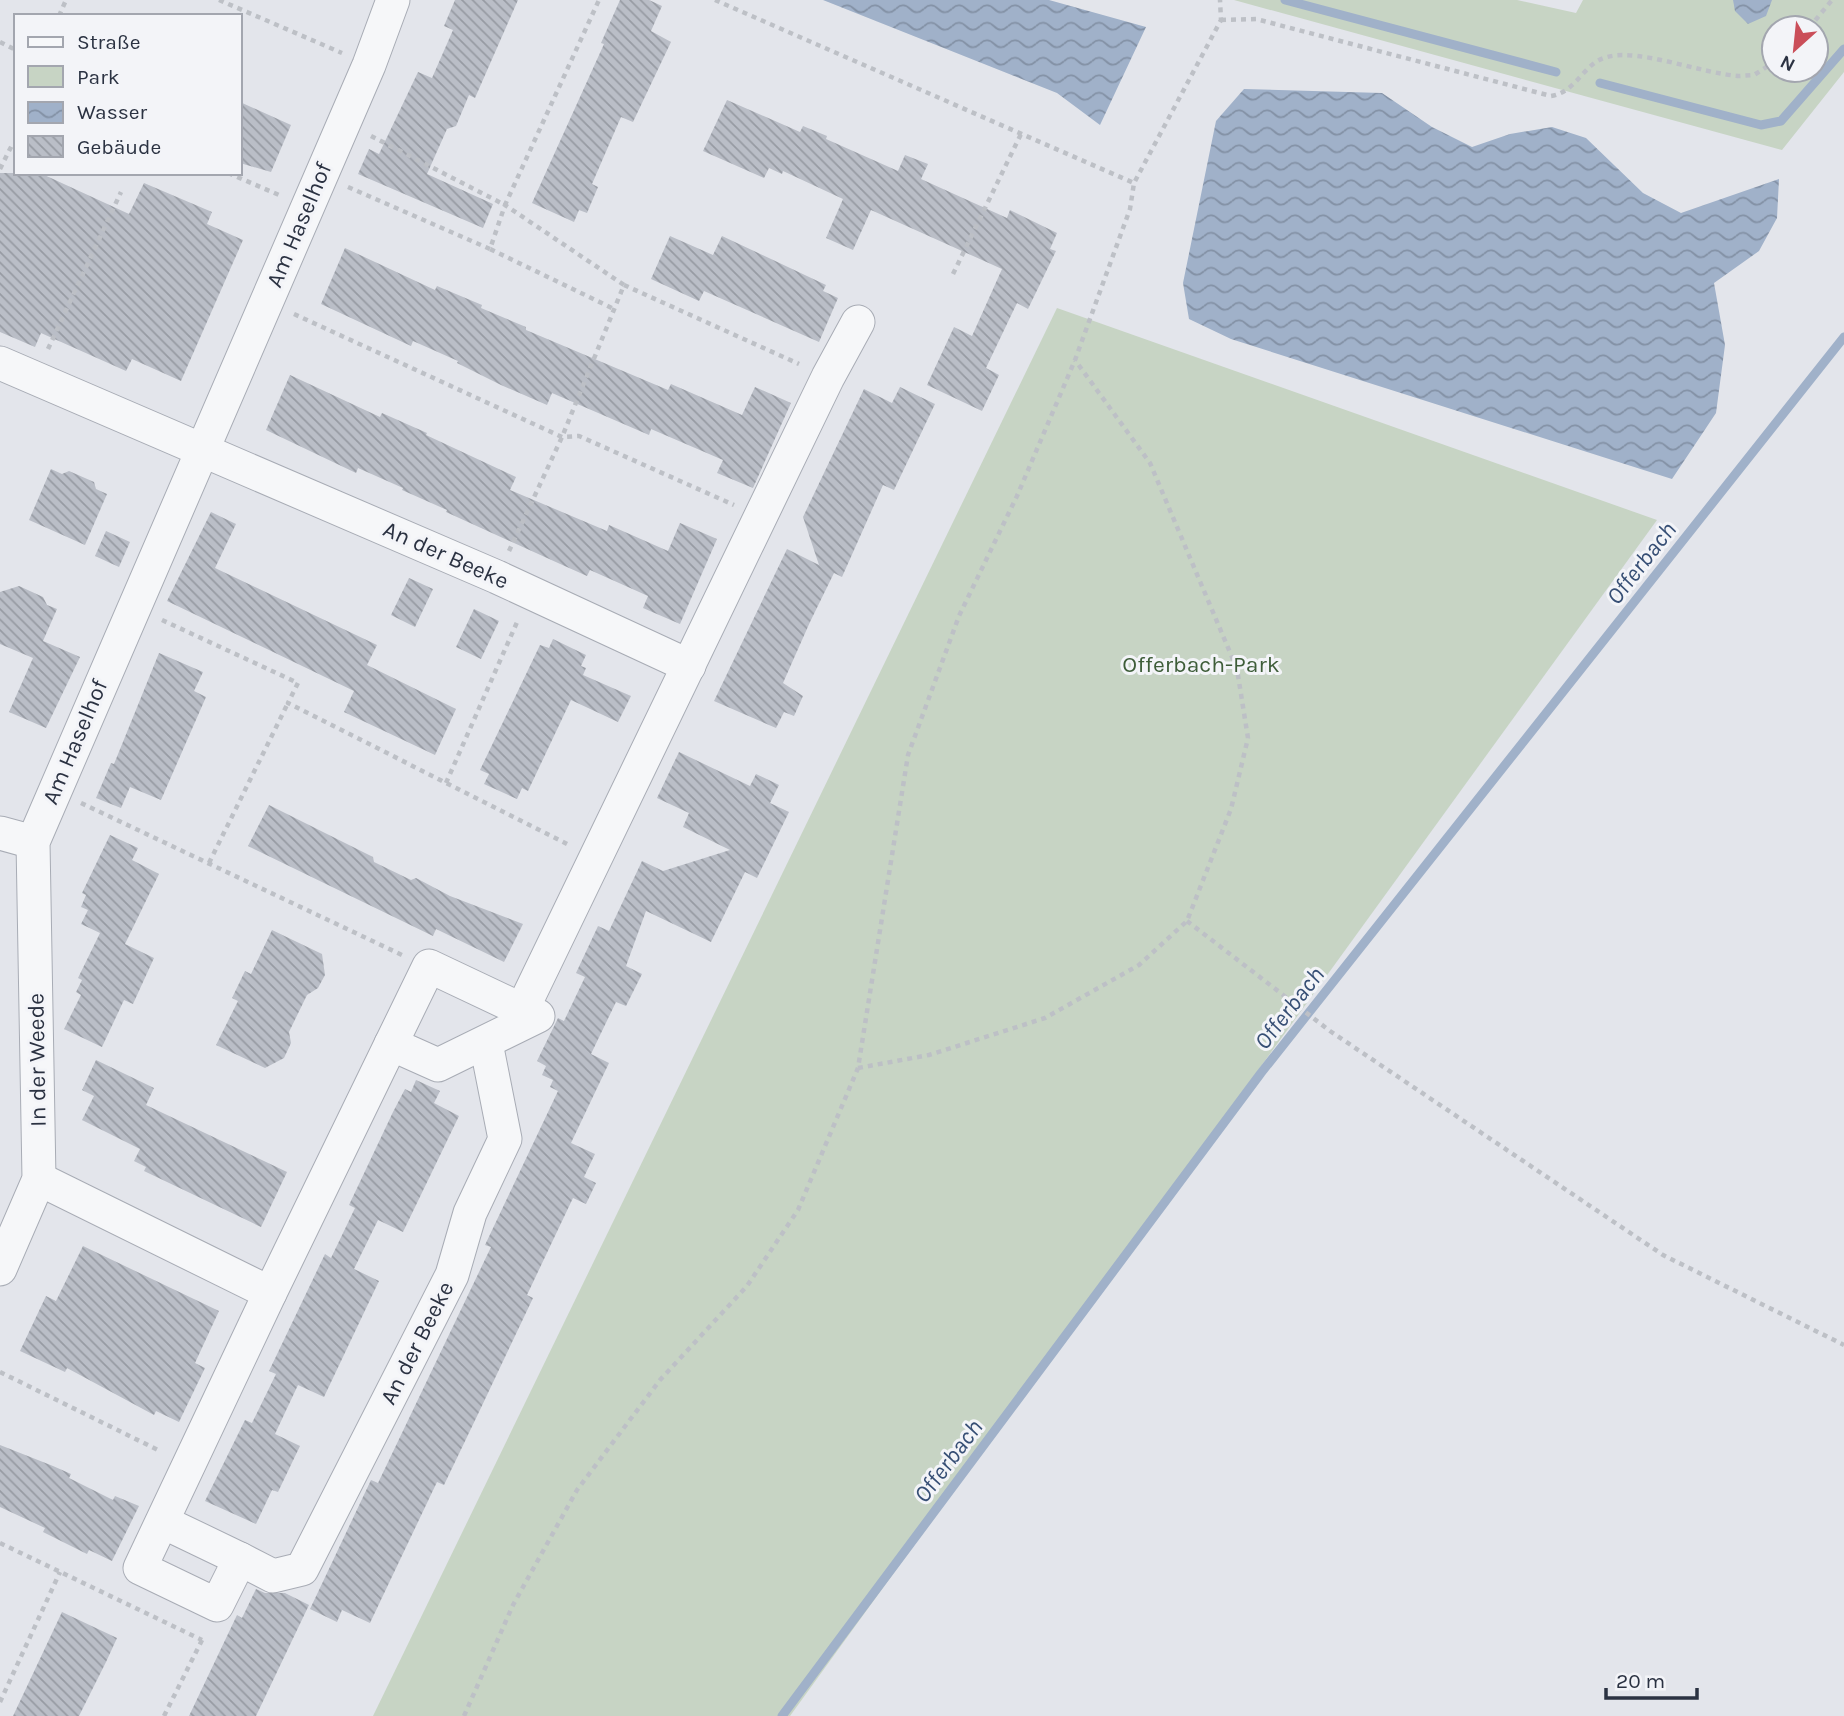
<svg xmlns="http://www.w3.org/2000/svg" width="1844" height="1716" font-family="Karla,sans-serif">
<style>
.green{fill:#c7d4c4;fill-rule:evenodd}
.water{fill:url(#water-waves)}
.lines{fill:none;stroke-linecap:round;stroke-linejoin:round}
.stream{stroke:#a0b1c9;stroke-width:9}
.building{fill:url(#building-back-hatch)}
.street-casing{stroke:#a8acb5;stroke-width:35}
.path{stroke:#bdc0c6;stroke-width:4.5;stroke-dasharray:5 5;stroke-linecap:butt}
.street{stroke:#f6f7f9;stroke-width:33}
.labels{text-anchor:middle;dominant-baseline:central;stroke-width:6;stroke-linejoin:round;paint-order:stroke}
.street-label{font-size:23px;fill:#2b3242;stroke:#f3f4f8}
.park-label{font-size:23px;fill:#3e5d39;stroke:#f3f4f8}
.water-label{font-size:24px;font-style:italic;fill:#374f75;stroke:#f3f4f8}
</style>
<defs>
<pattern id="water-waves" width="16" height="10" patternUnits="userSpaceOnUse" patternTransform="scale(1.75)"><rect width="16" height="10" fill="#a0b1c9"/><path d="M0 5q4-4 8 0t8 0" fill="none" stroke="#8391a5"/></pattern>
<pattern id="building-back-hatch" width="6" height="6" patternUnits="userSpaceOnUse" patternTransform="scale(1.75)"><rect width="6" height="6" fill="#babec7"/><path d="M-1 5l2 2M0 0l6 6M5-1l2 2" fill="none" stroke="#979ba3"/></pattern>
</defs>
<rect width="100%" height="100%" fill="#e3e5eb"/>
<g class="green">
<path d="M1234,0H1517L1576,13L1583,0H1844V72L1782,150ZM1774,28H1816V70H1774Z"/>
<path d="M1057,308L1657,520L790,1716H373Z"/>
</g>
<g class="water">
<path d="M823,0H1049L1146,27L1100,125L1057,93Z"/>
<path d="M1733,0H1772L1766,16L1748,24L1735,11Z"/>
<path d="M1244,89L1382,93L1432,127L1472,147L1510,134L1552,127L1586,138L1643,193L1681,213L1779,179L1777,218L1759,251L1714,283L1725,345L1716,413L1672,479L1231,339L1189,319L1183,283L1216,121Z"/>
</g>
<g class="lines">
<g class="stream">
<path d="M1285,0L1556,72"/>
<path d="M1600,83L1761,125L1781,121L1844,49"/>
<path d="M782,1716L1261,1073L1844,337"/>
</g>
</g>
<g class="building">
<path d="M455,0H518L475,98L469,95L456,126L447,129L427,174L493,204L483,228L358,174L369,149L379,154L418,72L432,78L453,30L444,26Z"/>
<path d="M620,0H649L662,6L651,31L671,42L633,122L621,117L592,184L598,187L587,213L579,210L574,222L532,203L604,44L601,43Z"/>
<path d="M727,100L800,132L803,126L827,136L826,139L898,171L905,155L928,164L921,179L1007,218L1010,210L1057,233L1050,249L1056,251L1028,309L1017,303L986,368L999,375L982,411L927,385L954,327L972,336L1002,269L871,210L853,250L826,238L843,199L783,171L782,174L769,168L764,178L703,151Z"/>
<path d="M240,102L291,125L271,172L240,163Z"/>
<path d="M0,173H40L129,214L144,183L212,212L207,224L243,240L181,381L132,359L126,371L41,333L35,347L0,332Z"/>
<path d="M670,236L713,255L722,236L826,285L823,291L838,298L819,342L704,291L699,301L651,279Z"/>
<path d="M345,248L435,290L437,286L482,305L481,308L526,327V330L668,390L671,384L742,415L755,387L791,403L753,488L717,473L723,460L651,429L649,435L552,393L547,405L501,385L457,363L458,361L413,341L411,346L321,304Z"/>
<path d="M290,375L380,417L382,413L427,433L426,435L516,477L510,490L607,531L609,525L668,551L680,523L717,539L680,624L643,608L648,596L590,570L587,576L558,563L446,512L447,510L402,490L403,488L358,468L356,473L266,430Z"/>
<path d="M900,387L935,404L894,490L883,485L842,577L834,573L810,622L783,683L803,696L794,716L784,712L776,728L714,701L787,549L819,565L803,517L864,389L892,403Z"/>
<path d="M51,469L62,474L69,471L94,482L96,489L107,494L85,545L29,520Z"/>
<path d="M211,512L236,524L215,568L377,645L367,665L456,709L435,755L344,712L354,691L167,601Z"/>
<path d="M106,531L130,542L119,567L95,556Z"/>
<path d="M409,578L433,589L415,627L391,615Z"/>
<path d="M19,586L43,597L47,605L57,609L43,641L80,657L46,728L9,712L33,658L0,644V592Z"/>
<path d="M474,609L499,621L481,659L456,647Z"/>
<path d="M553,639L586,655L581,666L586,668L583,675L631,696L618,722L571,700L528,791L522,788L517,799L484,784L489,774L480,770L540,645L549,648Z"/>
<path d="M159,653L203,672L194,691L206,697L161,800L130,787L121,808L96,798L111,763L114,764Z"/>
<path d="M679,752L750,786L756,774L779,785L770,803L789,812L757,878L745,872L711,942L646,911L626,966L642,974L626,1006L616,1002L591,1054L609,1063L571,1143L595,1154L584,1177L596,1183L586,1204L573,1198L527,1295L533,1298L479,1412L444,1485L437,1482L370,1623L342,1610L337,1622L310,1609L371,1480L378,1483L491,1247L485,1245L558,1091L550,1087L553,1080L542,1075L546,1066L537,1061L558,1018L564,1021L585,977L576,973L598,926L609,931L642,861L663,871L730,850L683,827L689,813L657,798Z"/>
<path d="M269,805L373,857L374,862L411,880L416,878L450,896L523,924L504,962L436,929L433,936L248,846Z"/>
<path d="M110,835L138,848L132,860L159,874L125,944L154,958L133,1004L124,1000L102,1047L64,1029L81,995L76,992L82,980L78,978L100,933L81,924L88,910L81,907L86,895L82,893Z"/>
<path d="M272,930L322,954L325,975L318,988L307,995L289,1032L291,1043L284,1058L265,1068L216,1045L238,1001L232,998L245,971L251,974Z"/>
<path d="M96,1060L154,1088L146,1105L287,1172L261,1227L144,1171L146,1167L134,1161L140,1149L82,1120L94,1096L82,1090Z"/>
<path d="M416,1080L440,1091L434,1103L459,1116L403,1232L378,1220L354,1269L379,1281L324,1397L298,1385L275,1434L300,1446L278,1492L272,1490L256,1524L205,1501L245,1420L252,1423L276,1374L269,1371L325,1254L331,1258L355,1208L349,1205L393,1112L405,1089L411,1092Z"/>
<path d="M83,1246L219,1311L195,1363L205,1368L179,1422L156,1411L154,1415L67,1368L65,1372L20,1351L46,1296L56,1301Z"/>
<path d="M0,1445L53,1466L71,1474L69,1478L113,1500L115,1496L139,1506L112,1561L89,1550L87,1554L43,1532L45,1528L0,1507Z"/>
<path d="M256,1589L265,1593H285L309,1605L256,1716H189L237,1615L242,1618Z"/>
<path d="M62,1612L117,1638L106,1662L79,1716H13Z"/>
</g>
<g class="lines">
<defs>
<g id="street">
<path d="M0,363L497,577L689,666"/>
<path d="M0,833L33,842"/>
<path d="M429,966L522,1010L538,1016L438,1065L391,1044Z"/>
<path d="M522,1010L828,377L858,322"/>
<path d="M39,1179L270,1293L391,1044"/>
<path d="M0,1269L39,1179L33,842L369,65L393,0"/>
<path d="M163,1522L240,1559L217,1605L140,1568L270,1293"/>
<path d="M240,1559L273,1576L302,1569L452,1275L470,1213L505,1139L486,1043"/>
</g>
</defs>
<use href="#street" class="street-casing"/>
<g class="path">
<path d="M219,0L342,53"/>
<path d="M715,0L1134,183"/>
<path d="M59,16L66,0"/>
<path d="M1221,20L1256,19L1551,96C1577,92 1583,63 1607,57C1640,48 1702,74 1740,76L1754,75L1774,62"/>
<path d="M1809,28L1832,0"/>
<path d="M0,42L16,50"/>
<path d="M371,136L505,205L599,0"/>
<path d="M0,169L13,143"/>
<path d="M228,173L279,195"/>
<path d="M348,187L490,249"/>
<path d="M953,274L1022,132"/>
<path d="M624,285L799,364"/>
<path d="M294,314L562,437L579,436L734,505"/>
<path d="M48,349L121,192"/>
<path d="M509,551L562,437L624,285L505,205L490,249L614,309"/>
<path d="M162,620L298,683L288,703L567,844"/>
<path d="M446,783L518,620"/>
<path d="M81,803L402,955"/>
<path d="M209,863L288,703"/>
<path d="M1187,921L1330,1031L1663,1255L1844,1345"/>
<path d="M858,1068L929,1055L1045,1018L1139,965L1187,921L1231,809L1248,738L1237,669L1150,463L1075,360"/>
<path d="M0,1372L160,1451"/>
<path d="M0,1543L202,1640"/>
<path d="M0,1702L60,1572"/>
<path d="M164,1716L203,1638"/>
<path d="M464,1716L513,1605L577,1490L660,1380L747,1286L798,1210L858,1068L908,755L959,616L1017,496L1075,360L1130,209L1134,183L1221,20L1220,0"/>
</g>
<use href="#street" class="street"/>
</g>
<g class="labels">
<g class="street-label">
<text transform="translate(299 225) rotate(-67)">Am Haselhof</text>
<text transform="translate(446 555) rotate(24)">An der Beeke</text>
<text transform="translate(75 742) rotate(-67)">Am Haselhof</text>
<text transform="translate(37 1060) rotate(-91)">In der Weede</text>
<text transform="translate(417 1343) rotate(-63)">An der Beeke</text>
</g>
<g class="park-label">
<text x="1201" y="664">Offerbach-Park</text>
</g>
<g class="water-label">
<text transform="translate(1641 563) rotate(-52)">Offerbach</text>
<text transform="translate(1289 1008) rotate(-52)">Offerbach</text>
<text transform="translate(948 1461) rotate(-53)">Offerbach</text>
</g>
</g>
<rect x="14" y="14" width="228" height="161" fill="#f3f4f8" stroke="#a3a6af" stroke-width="2"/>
<rect x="28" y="37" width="35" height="10" fill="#f6f7f9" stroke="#a3a6af" stroke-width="2"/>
<text x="77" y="49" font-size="21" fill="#2b3242">Straße</text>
<rect x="28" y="66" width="35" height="21" fill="#c7d4c4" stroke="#a3a6af" stroke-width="2"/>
<text x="77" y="84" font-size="21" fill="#2b3242">Park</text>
<rect x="28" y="102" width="35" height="21" fill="url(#water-waves)" stroke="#a3a6af" stroke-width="2"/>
<text x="77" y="119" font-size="21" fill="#2b3242">Wasser</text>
<rect x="28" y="136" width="35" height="21" fill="url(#building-back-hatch)" stroke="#a3a6af" stroke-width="2"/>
<text x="77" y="154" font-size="21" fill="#2b3242">Gebäude</text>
<g transform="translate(1795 49) rotate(207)"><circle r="33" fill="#f3f4f8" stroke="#a3a6af" stroke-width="2"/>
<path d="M0-5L12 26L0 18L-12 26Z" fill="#ca4e59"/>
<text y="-10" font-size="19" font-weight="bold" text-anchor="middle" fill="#2b3242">N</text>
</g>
<path d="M1606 1688v10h91v-10" fill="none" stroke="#2b3242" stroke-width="3.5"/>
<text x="1616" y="1688" font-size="21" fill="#2b3242" stroke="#f3f4f8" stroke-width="5" paint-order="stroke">20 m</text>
</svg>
